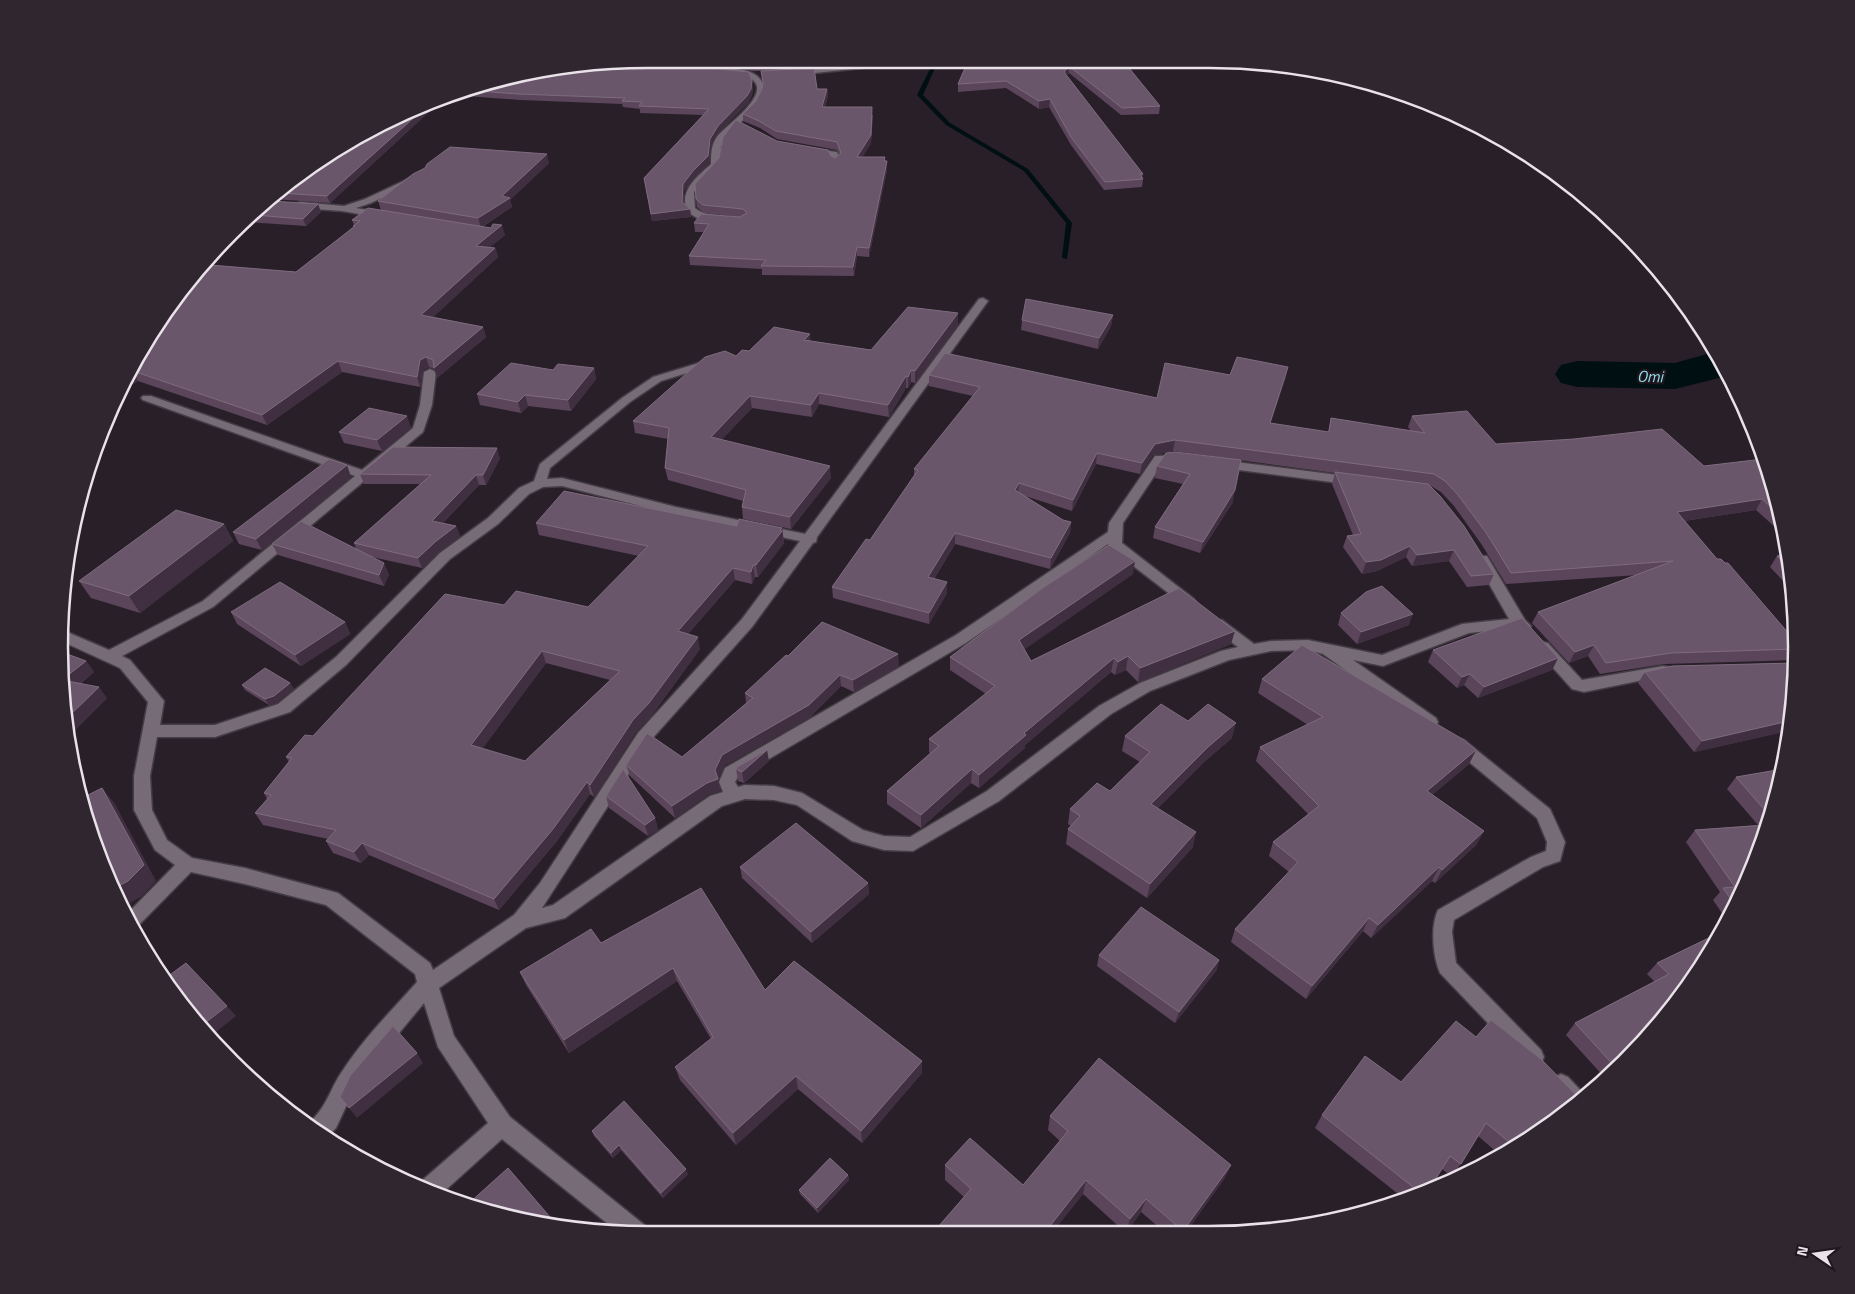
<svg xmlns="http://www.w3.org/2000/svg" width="1855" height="1294" font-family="'Titillium Web',sans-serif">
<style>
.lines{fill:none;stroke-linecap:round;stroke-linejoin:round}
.stream{fill:#000f12;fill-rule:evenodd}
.river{fill:#000f12;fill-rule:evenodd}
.minor-casing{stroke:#453d45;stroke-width:3}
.minor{fill:#766b76;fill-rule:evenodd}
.wall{fill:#5b455b;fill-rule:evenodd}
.shaded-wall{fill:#402f40}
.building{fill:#6a566a;stroke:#7e6c7e;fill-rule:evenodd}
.labels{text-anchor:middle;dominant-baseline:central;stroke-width:4.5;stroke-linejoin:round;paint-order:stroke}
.far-water-label{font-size:16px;font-style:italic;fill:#92dfec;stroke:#1f161f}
.rim{fill:none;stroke:#e9e2e9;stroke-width:2.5}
</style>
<rect width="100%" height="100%" fill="#291f29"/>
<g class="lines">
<path class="stream" d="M935,59H939L923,95L950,123L1028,169L1072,223L1067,259L1062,258L1066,223L1024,171L946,125L917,95Z"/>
<path class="river" d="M1714,352L1727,376L1675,389L1577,387L1561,383L1555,374L1561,365L1577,361L1675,363Z"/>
<defs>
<g id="minor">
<path d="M1047,59H1084L1080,61L1050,63L1046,61Z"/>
<path d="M985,62H988V66L872,67L796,75L792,73L796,71L872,63Z"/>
<path d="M727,69C737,68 753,70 760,79C778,102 732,124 723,140C718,148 722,159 718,166C713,176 701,183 694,192L695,208C704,216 715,213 724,219C714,226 695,219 687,211C679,190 697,177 711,164C711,155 711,146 716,138C723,127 776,93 750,78C744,74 735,74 727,73Z"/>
<path d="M807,148L837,152L840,161L833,163L830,156L807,152Z"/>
<path d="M412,177L415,178V182L371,203L356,208L385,213L387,215L382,218L342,211L300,208L295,205L300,202L344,206L365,199Z"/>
<path d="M983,298L988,301L817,537L816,542L813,543L752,627L650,741L542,908L553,905L710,796L723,792L719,782L725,768L956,635L1108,532L1109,523L1155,456L1183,455L1189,459L1183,463H1163L1123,523L1122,543L1194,599L1196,602L1194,605H1184L1110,548L1108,544L966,643L738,777L735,782L738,787L745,785L774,786L802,793L863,830L884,836L910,837L987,791L1099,706L1140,683L1221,651L1238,647L1212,628L1210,624L1212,620H1222L1254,644L1271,641L1308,640L1382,655L1462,624L1509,619L1475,559L1477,556H1487L1525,620L1531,626L1529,630L1524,631L1517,628L1469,633L1383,666L1353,660L1436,718L1438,722L1436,726L1430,728L1424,726L1323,654L1308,650L1271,651L1229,660L1150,691L1111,714L999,801L913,851L884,850L852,841L797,805L774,800L745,799L722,806L565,918L526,928L439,988L454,1036L510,1117L647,1227L650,1235L618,1232L502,1139L439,1196L417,1188L418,1184L488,1123L438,1047L424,1003L356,1085L336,1128L325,1139L308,1126V1124C328,1106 329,1090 343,1070C364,1038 392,1010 417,982L415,974L326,905L245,884L191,872L133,931L125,916L175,865L155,850L134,810V776L148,702L120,668L59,640L60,629L109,650L203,601L355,476L143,400L141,398L143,396H151L362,470L413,428L420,405L424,372L430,369L436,372L432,405L423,432L213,607L122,656L130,660L164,701L160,725H215L278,704L336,657L440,553L488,518L519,488L534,481L540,464L622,398L653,377L712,359L718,362L716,364L661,381L630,402L550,468L547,479L562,478L676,507L805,534L979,299ZM562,486L676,515L800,541L742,619L638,733L540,883L514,915L433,970L430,963L338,893L245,868L192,858L167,840L152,810L150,776L157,737H215L290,712L346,665L450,559L498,524L529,494L543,487Z"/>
<path d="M1220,460L1354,477L1360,481L1354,485L1216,467L1214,464Z"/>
<path d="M1543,642L1548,643L1582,680L1663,666L1668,667L1671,671L1668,675L1663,676L1584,692L1572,689L1538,651L1536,647L1538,643Z"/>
<path d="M1458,738L1464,740L1550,809L1565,842L1560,861L1543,867L1454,920L1452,932L1456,963L1541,1050L1544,1057L1541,1064L1534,1067L1527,1064L1440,973C1433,957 1430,927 1438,910L1531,857L1546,851L1547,842L1537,818L1452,748L1450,744L1452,740Z"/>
<path d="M1561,1074L1568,1077L1586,1096L1570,1110L1554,1091L1551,1084L1554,1077Z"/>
</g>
</defs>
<use href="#minor" class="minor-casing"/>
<use href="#minor" class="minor"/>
</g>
<g class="wall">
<path d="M647,59H813L817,89H827L828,96L825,107L873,115L871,143L862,157L887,161V170L869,257L857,256L854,276L762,275V269L690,265L689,256L704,232H695L694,223L740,217L704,213L697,207L696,199L777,141L831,156L835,158L839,155L837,150L777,139L760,128L743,121V114L756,101L762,89L763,84L761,71H766H754L683,63L620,62Z"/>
<path d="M969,59H1019L969,61Z"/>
<path d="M1072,66L1160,106L1159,114L1121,115L1069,73L1066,75L1143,174L1142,178L1143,179L1142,187L1104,190L1071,145L1049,107L1039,109L1006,88L958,92V84Z"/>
<path d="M494,79L753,87L752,95L748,103L719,132L711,146L709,163L694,178L684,191V203L690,209L691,217L652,221L644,178L703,115L640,113V109L623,107L622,104L520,100L452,95Z"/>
<path d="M444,98L330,203L273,199L320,158L387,119Z"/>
<path d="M549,163L510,200L512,207L482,227L505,235L490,247L495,248L498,257L433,317L483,327L486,337L437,378L434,369L429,367L423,370L420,387L342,372L267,425L138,381L131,385L123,383L138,353L212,264L213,266L296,272L354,227V225L352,220L381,210L378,201Z"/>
<path d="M271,201L321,212L306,226L248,222Z"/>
<path d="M1113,315L1111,326L1098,349L1021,330L1022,320Z"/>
<path d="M958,324L915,383L911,382L908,388H906L889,417L819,404L812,417L752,408L721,440L831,478L791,529L743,519L742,507L743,501L668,480L665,468L668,439L635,433L633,421L736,356L749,351L810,334V341L871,350Z"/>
<path d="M594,368L596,379L571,411L528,406L521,413L480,405L477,394L553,370Z"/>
<path d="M929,375L1157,398L1230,375L1286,377L1270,423L1328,432L1331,418L1411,431L1408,427L1412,416L1496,444L1704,466L1763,459L1785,533V536L1756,510L1684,521L1717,559L1796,647L1795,657L1793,660L1664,664L1600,674L1588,656L1569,663L1532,623L1538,612L1638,575L1506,584L1482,545L1454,506L1441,492L1429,485L1494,574L1489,585L1467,587L1449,561L1412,566L1406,557L1377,571L1362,574L1343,547L1347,536L1353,535L1332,484L1335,473L1173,451L1153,455L1140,474L1096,464L1072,511L1025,496L1063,520L1071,522L1070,533L1050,569L955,544L934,579L947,593L929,624L833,598L832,587L870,540L914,476V469L973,396L929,386Z"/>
<path d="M411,427L382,451L344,443L339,432Z"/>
<path d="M1166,453L1233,502L1200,553L1153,538L1155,527L1183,484L1155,478L1157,466Z"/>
<path d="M500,458L486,485H479L443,523L456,526L460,536L439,552L422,568L372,557L389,574L384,586L278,555L272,544L356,549L354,543L420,484H364L360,474Z"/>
<path d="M351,477L262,550L239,544L233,532Z"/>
<path d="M536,523L782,528L784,543L758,577H755L752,584L735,580L688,634L700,649L652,715L636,732L594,797L590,794L557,841L499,910L369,855L361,863L333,853L326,841L328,839L263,825L255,813L267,799L264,793L289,762L286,757L313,736L504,605L588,607L639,556L539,535ZM546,663L610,680L525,761L482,749Z"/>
<path d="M224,524L233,541L140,613L91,598L79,581Z"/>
<path d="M1787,554L1791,589L1770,567L1777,556Z"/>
<path d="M1133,574L1024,649L1031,661L1231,644L1138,682L1126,670L1115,675L1111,672L1025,745V748L979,788L971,783L921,828L887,804V791L930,753L929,752V739L986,694L950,670V657Z"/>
<path d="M231,612L345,622L350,634L301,666L237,624Z"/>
<path d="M1341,613L1409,625L1357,644L1338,625Z"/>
<path d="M1433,650L1558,658L1552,670L1478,698L1464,685L1457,688L1428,662Z"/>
<path d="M59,651L86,661L94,672L80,684L107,698L72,733L67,732Z"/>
<path d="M788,656L899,666L854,692L841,686L810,717L724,766L718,779L720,791L709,794L675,818L630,776L626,765L682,757L746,703L745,693Z"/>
<path d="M1795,663L1788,731L1694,752L1638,683L1645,672Z"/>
<path d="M1262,679L1476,750L1469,764L1432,795L1484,831L1476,845L1435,883L1432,881L1371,938L1363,931L1306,999L1231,942L1235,929L1289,872L1269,856L1273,842L1308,814L1256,761L1260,747L1308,725L1258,693Z"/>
<path d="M290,683L294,689L277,702L269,705L245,690L242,685Z"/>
<path d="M1188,721L1232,738L1204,762L1158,808L1193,847L1147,898L1066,844L1068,829L1071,826L1068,824L1070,809L1110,791L1140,762L1122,751L1125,736Z"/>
<path d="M769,761L744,783L738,781L736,769Z"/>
<path d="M1783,769L1751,872L1726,919L1713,900L1720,892L1686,842L1695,830L1758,825L1727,789L1736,777Z"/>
<path d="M606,796L655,818L658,830L648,836L609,808Z"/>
<path d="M740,867L868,883L869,894L812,943L742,878Z"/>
<path d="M1719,933L1624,1063L1606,1079L1566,1035L1575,1023L1655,982L1647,974L1657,963Z"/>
<path d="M601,943L765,990L922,1061V1073L862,1143L798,1089L736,1145L680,1080L675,1067L711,1039L677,981L569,1053L526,985L520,972Z"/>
<path d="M1099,955L1219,960L1216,971L1175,1023L1097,966Z"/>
<path d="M1401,1082L1560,1118L1500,1155L1478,1136L1461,1164L1451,1176L1442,1169L1430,1188L1402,1197L1315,1128L1322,1115Z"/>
<path d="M1050,1116L1231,1165L1224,1179L1184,1235H1168L1141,1212L1126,1233L1083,1194L1050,1235H931L964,1197L945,1180V1165L1023,1185L1060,1141L1048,1130Z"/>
<path d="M592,1131L688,1174L663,1198L621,1150L613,1158L594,1136Z"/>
<path d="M848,1175L849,1180L818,1213L800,1194L799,1190Z"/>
</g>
<g class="shaded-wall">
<path d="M813,62L814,68L785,71L784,65Z"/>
<path d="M1069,66V73L1063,79L1064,72Z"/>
<path d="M752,81L753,87L752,95L748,103L719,132L711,146L709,163L694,178L684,191L683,209L682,202L683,184L718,126Z"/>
<path d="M827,89L828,96L823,115L822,107Z"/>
<path d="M444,98L330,203L327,196L429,104Z"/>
<path d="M1050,99L1049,107L1039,109V101Z"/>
<path d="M872,107L871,143L858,165L857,157Z"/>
<path d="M547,154L549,163L510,200L512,207L481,227L478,218Z"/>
<path d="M887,161V170L869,257V248Z"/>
<path d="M318,204L321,212L306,226L303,219Z"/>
<path d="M690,209L691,217L652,221L651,214Z"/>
<path d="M502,225L505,235L479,256L476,246Z"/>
<path d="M857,247V256L854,276L853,267Z"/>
<path d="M495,248L498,257L425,325L421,315Z"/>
<path d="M958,313V324L915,383V371Z"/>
<path d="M1113,315L1111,326L1098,349L1099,338Z"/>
<path d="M483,327L486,337L437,378L434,368Z"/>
<path d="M810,334L811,346L804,340Z"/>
<path d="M426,357L429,367L423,370L420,387L417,377L420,360Z"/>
<path d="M338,361L342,372L267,425L262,415Z"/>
<path d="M1288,367L1286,377L1267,434L1270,423Z"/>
<path d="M594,368L596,379L571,411L568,400Z"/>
<path d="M911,370V382L908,388V377Z"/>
<path d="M133,371L138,381L131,385L126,376L127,374Z"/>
<path d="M906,376V388L889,417L888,405Z"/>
<path d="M819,393V404L812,417L811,405Z"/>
<path d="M525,395L528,406L521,413L518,402Z"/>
<path d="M750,396L752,408L713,449L711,437Z"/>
<path d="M407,416L411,427L382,451L377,440Z"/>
<path d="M1175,440L1173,451L1153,455L1140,474L1142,463L1155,444Z"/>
<path d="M497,448L500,458L486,485L483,475Z"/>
<path d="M1097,453L1096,464L1072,511L1073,500Z"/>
<path d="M347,465L351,477L262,550L256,539Z"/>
<path d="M830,466L831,478L791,529L790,517Z"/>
<path d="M476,475L479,485L435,531L432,521Z"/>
<path d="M1019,483L1018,494L1015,490Z"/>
<path d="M1235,490L1233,502L1200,553L1203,542Z"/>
<path d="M1762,499L1756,510L1670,523L1677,512Z"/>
<path d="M1071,522L1070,533L1050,569L1051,558Z"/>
<path d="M224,524L233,541L140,613L129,596Z"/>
<path d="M456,526L460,536L439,552L422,568L418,558L435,542Z"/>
<path d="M782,528L784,543L758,577L756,565Z"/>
<path d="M955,533V544L928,588V577Z"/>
<path d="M1410,546L1406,557L1377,571L1362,574L1366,562Z"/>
<path d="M1454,550L1449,561L1412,566L1417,555Z"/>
<path d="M1135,561L1133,574L1018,654L1019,640Z"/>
<path d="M384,563L389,574L384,586L379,575Z"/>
<path d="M753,565L755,577L752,584L751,572Z"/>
<path d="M733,568L735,580L680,643L678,631Z"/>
<path d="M947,582V593L929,624V613Z"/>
<path d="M1413,614L1409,625L1357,644L1361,632Z"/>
<path d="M345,622L350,634L301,666L295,655Z"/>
<path d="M1235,631L1231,644L1138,682L1140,668Z"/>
<path d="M698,637L700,649L652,715L636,732L594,797L590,785L633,720Z"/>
<path d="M1594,645L1588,656L1569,663L1575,652Z"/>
<path d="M542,651L546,663L476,757L471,745Z"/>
<path d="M898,654L899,666L854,692L853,680Z"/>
<path d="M1128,656L1126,670L1115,675L1118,662Z"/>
<path d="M1114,658L1111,672L1025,745V748L979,788V775L1024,733Z"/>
<path d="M1558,658L1552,670L1478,698L1484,687Z"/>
<path d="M86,661L94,672L70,691L62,680Z"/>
<path d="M1470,674L1464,685L1457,688L1462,677Z"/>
<path d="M840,675L841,686L810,717L724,766L718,779L720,791L709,794L675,818L672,806L715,770L722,755Z"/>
<path d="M290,683L294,689L277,702L269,705L265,699Z"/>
<path d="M99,687L107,698L72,733L66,725V719Z"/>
<path d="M1789,721L1788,731L1694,752L1702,741Z"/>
<path d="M1236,723L1232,738L1204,762L1148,818L1151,804L1208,747Z"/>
<path d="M767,750L769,761L744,783L742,772Z"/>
<path d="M1476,750L1469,764L1420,805L1427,791Z"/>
<path d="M972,769L971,783L921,828V815Z"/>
<path d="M587,782L590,794L557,841L499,910L494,899Z"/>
<path d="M102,788L115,804L156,881L141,897L120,908L113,889Z"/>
<path d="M655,818L658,830L648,836L645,825Z"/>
<path d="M1484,831L1476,845L1435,883L1442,870Z"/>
<path d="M1196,832L1193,847L1147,898L1150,884Z"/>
<path d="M362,843L369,855L361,863L354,852Z"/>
<path d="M1439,867L1432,881L1371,938L1378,925Z"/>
<path d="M868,883L869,894L812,943L811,932Z"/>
<path d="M1369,918L1363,931L1306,999L1312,986Z"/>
<path d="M1219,960L1216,971L1175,1023L1179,1012Z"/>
<path d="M673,968L677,981L569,1053L564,1040Z"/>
<path d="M227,1006L236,1016L210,1037L201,1026Z"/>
<path d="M417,1053L423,1063L357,1118L349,1108Z"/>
<path d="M922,1061V1073L862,1143L861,1131Z"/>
<path d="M796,1076L798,1089L736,1145L733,1133Z"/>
<path d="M619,1145L621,1150L613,1158L611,1153Z"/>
<path d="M1231,1165L1224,1179L1184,1235H1181L1183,1231Z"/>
<path d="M686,1169L688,1174L663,1198L661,1193Z"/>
<path d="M848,1175L849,1180L818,1213L817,1208Z"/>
<path d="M1086,1180L1083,1194L1050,1235H1043Z"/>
<path d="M1146,1199L1141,1212L1126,1233L1130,1219Z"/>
</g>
<g class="building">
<path d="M698,59H813V62L784,65H753Z"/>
<path d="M1021,59H1070L1072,63L1070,66L1125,63L1160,106L1122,108L1069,66L1064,72L1143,174H1140L1143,179L1105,182L1071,137L1050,99L1039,101L1006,81L958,84L968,61Z"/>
<path d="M608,64L682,65L749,72L752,81L751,89L747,96L718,126L710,139L708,156L693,171L683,184L682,202L690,209L651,214L644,178L709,109L639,106L642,102L622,101L625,98L518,94L465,90L494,79Z"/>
<path d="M814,68L817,89H827L822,107H872L871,135L857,157H885L884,161H887L869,248L857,247L853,267L761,266L766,260L689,256L709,224L694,223L701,214L740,217L747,213L743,209L703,205L696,199L695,184L719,158L723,137L736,120L777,141L828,150L831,156L835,158L841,153L837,142L776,131L759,121L743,114L756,101L762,89L763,82L761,71Z"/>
<path d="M429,104L327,196L280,193L320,158L387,119Z"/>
<path d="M450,147L547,154L502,196L510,198L478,218L378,201L413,174L425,168L427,164Z"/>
<path d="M271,201L318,204L303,219L255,215Z"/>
<path d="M368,208L491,228L493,224L502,225L476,246L495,248L421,315L483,327L434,368L433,360L426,357L420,360L417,377L338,361L262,415L133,371L127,374L138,353L202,263L212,264L210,265L296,272L355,226H353L360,221L352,220Z"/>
<path d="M1026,299L1113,315L1099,338L1022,320Z"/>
<path d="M908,307L958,313L915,371L911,370L908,377L906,376L888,405L819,393L811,405L750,396L711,437L830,466L790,517L742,507L746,490L665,468L669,428L633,421L705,357L725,351L736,356L742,350L749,351L774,327L810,334L804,340L871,350Z"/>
<path d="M945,353L1157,398L1165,363L1230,375L1237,357L1288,367L1270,423L1329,432L1331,418L1425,433L1412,416L1467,411L1496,444L1574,439L1662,429L1704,466L1763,459L1779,514L1762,499L1677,512L1717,559H1721L1725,563H1728L1796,642V649L1671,653L1606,663L1594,645L1575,652L1538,612L1673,561L1511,573L1487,534L1458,495L1445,481L1434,474L1175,440L1155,444L1142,463L1097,453L1073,500L1019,483L1015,490L1063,520L1071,522L1051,558L955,533L928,577L947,582L929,613L832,587L866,539L870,540L918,470L914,469L980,387L929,375Z"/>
<path d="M511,363L553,370L558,364L594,368L568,400L525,395L518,402L477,394Z"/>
<path d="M369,408L407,416L377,440L339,432Z"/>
<path d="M393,447L497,448L483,475H476L432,521L456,526L435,542L418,558L354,543L431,475L360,474Z"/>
<path d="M1175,452L1241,460L1235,490L1203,542L1155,527L1190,474L1157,466L1166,453Z"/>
<path d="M329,459L347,465L256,539L233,532Z"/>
<path d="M1335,472L1428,484L1440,496L1464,526L1494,574L1471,576L1454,550L1417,555L1410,546L1381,560L1366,562L1347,536L1361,534Z"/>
<path d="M564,491L737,526L739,519L782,528L780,530L782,531L756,565H753L751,572L733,568L678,631L698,637L649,703L633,720L590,785L587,782L553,829L494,899L362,843L354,852L326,841L336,830L255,813L271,795L264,793L292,758L286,757L305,735L313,736L445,594L504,605L516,591L588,607L648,546L536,523ZM542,651L620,671L525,761L471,745Z"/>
<path d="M176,510L224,524L129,596L79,581Z"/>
<path d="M301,521L384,563L379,575L272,544Z"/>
<path d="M1109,545L1135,561L1019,640L1031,661L1179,588L1235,631L1140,668L1128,656L1118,662L1114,658L1024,733L1026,735L979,775L972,769L921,815L887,791L939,746L929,739L995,686L950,657L1044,587Z"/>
<path d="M1787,554L1788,567L1777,556Z"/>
<path d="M280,582L345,622L295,655L231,612Z"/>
<path d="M1382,586L1413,614L1361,632L1341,613L1366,592Z"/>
<path d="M1522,618L1558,658L1484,687L1470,674L1462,677L1433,650Z"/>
<path d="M822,622L898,654L853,680L840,675L809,705L722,755L715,770L718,779L707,783L672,806L626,765L647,733L682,757L753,698L745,693L786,655L788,656Z"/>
<path d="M1302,645L1464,740L1476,750L1427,791L1484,831L1442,870L1439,867L1378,925L1369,918L1312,986L1235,929L1298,862L1273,842L1319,806L1260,747L1323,717L1262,679Z"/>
<path d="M59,651L86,661L62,680Z"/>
<path d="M1795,663L1789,721L1702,741L1645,672L1672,666Z"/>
<path d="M265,668L290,683L274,696L265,699L242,685Z"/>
<path d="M62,680L99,687L66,719Z"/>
<path d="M1161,704L1188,721L1208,704L1236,723L1208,747L1151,804L1196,832L1150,884L1068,829L1080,816L1070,809L1097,783L1110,791L1150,752L1125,736Z"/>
<path d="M767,750L742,772L736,769L737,767Z"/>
<path d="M623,769L655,818L645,825L606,796Z"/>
<path d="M1783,769L1769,815L1736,777Z"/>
<path d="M102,788L144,865L128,881L113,889L82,798Z"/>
<path d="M796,823L868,883L811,932L740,867Z"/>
<path d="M1766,825L1751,872L1734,904L1723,888L1735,887L1695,830Z"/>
<path d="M701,888L765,990L794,961L922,1061L861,1131L796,1076L733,1133L675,1067L713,1037L673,968L564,1040L520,972L591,929L601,943Z"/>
<path d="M1141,907L1219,960L1179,1012L1099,955Z"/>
<path d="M1719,933L1697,974L1624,1063L1617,1069L1575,1023L1669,974L1657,963Z"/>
<path d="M186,963L227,1006L201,1026L163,980Z"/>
<path d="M1491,1020L1541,1059L1577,1096L1560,1118L1514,1146L1486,1123L1461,1164L1450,1156L1430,1188L1418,1191L1322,1115L1365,1056L1401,1082L1456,1021L1476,1037Z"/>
<path d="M393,1026L417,1053L349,1108L340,1097L350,1076Z"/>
<path d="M1099,1058L1231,1165L1183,1231L1146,1199L1130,1219L1086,1180L1043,1235H931L971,1189L945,1165L970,1138L1023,1185L1068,1131L1050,1116Z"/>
<path d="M624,1101L686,1169L661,1193L619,1145L611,1153L592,1131Z"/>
<path d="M830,1158L848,1175L817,1208L799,1190Z"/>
<path d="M508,1168L556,1224L554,1226L532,1224L468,1204Z"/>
</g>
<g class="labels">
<g class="far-water-label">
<text transform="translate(1650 376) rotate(1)">Omi</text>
</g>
</g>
<path d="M0 0H1855V1294H0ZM647 68H1209A579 579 0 0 1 1788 647V647A579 579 0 0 1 1209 1226H647A579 579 0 0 1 68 647V647A579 579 0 0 1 647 68Z" fill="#2f262f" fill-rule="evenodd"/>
<path class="rim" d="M647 68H1209A579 579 0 0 1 1788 647V647A579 579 0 0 1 1209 1226H647A579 579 0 0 1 68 647V647A579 579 0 0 1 647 68Z"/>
<g transform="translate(1815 1254) rotate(283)" stroke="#1f161f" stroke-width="4" paint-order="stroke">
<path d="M0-4L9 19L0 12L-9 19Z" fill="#e9e2e9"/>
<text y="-8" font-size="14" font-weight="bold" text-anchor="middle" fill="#e9e2e9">N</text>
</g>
</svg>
